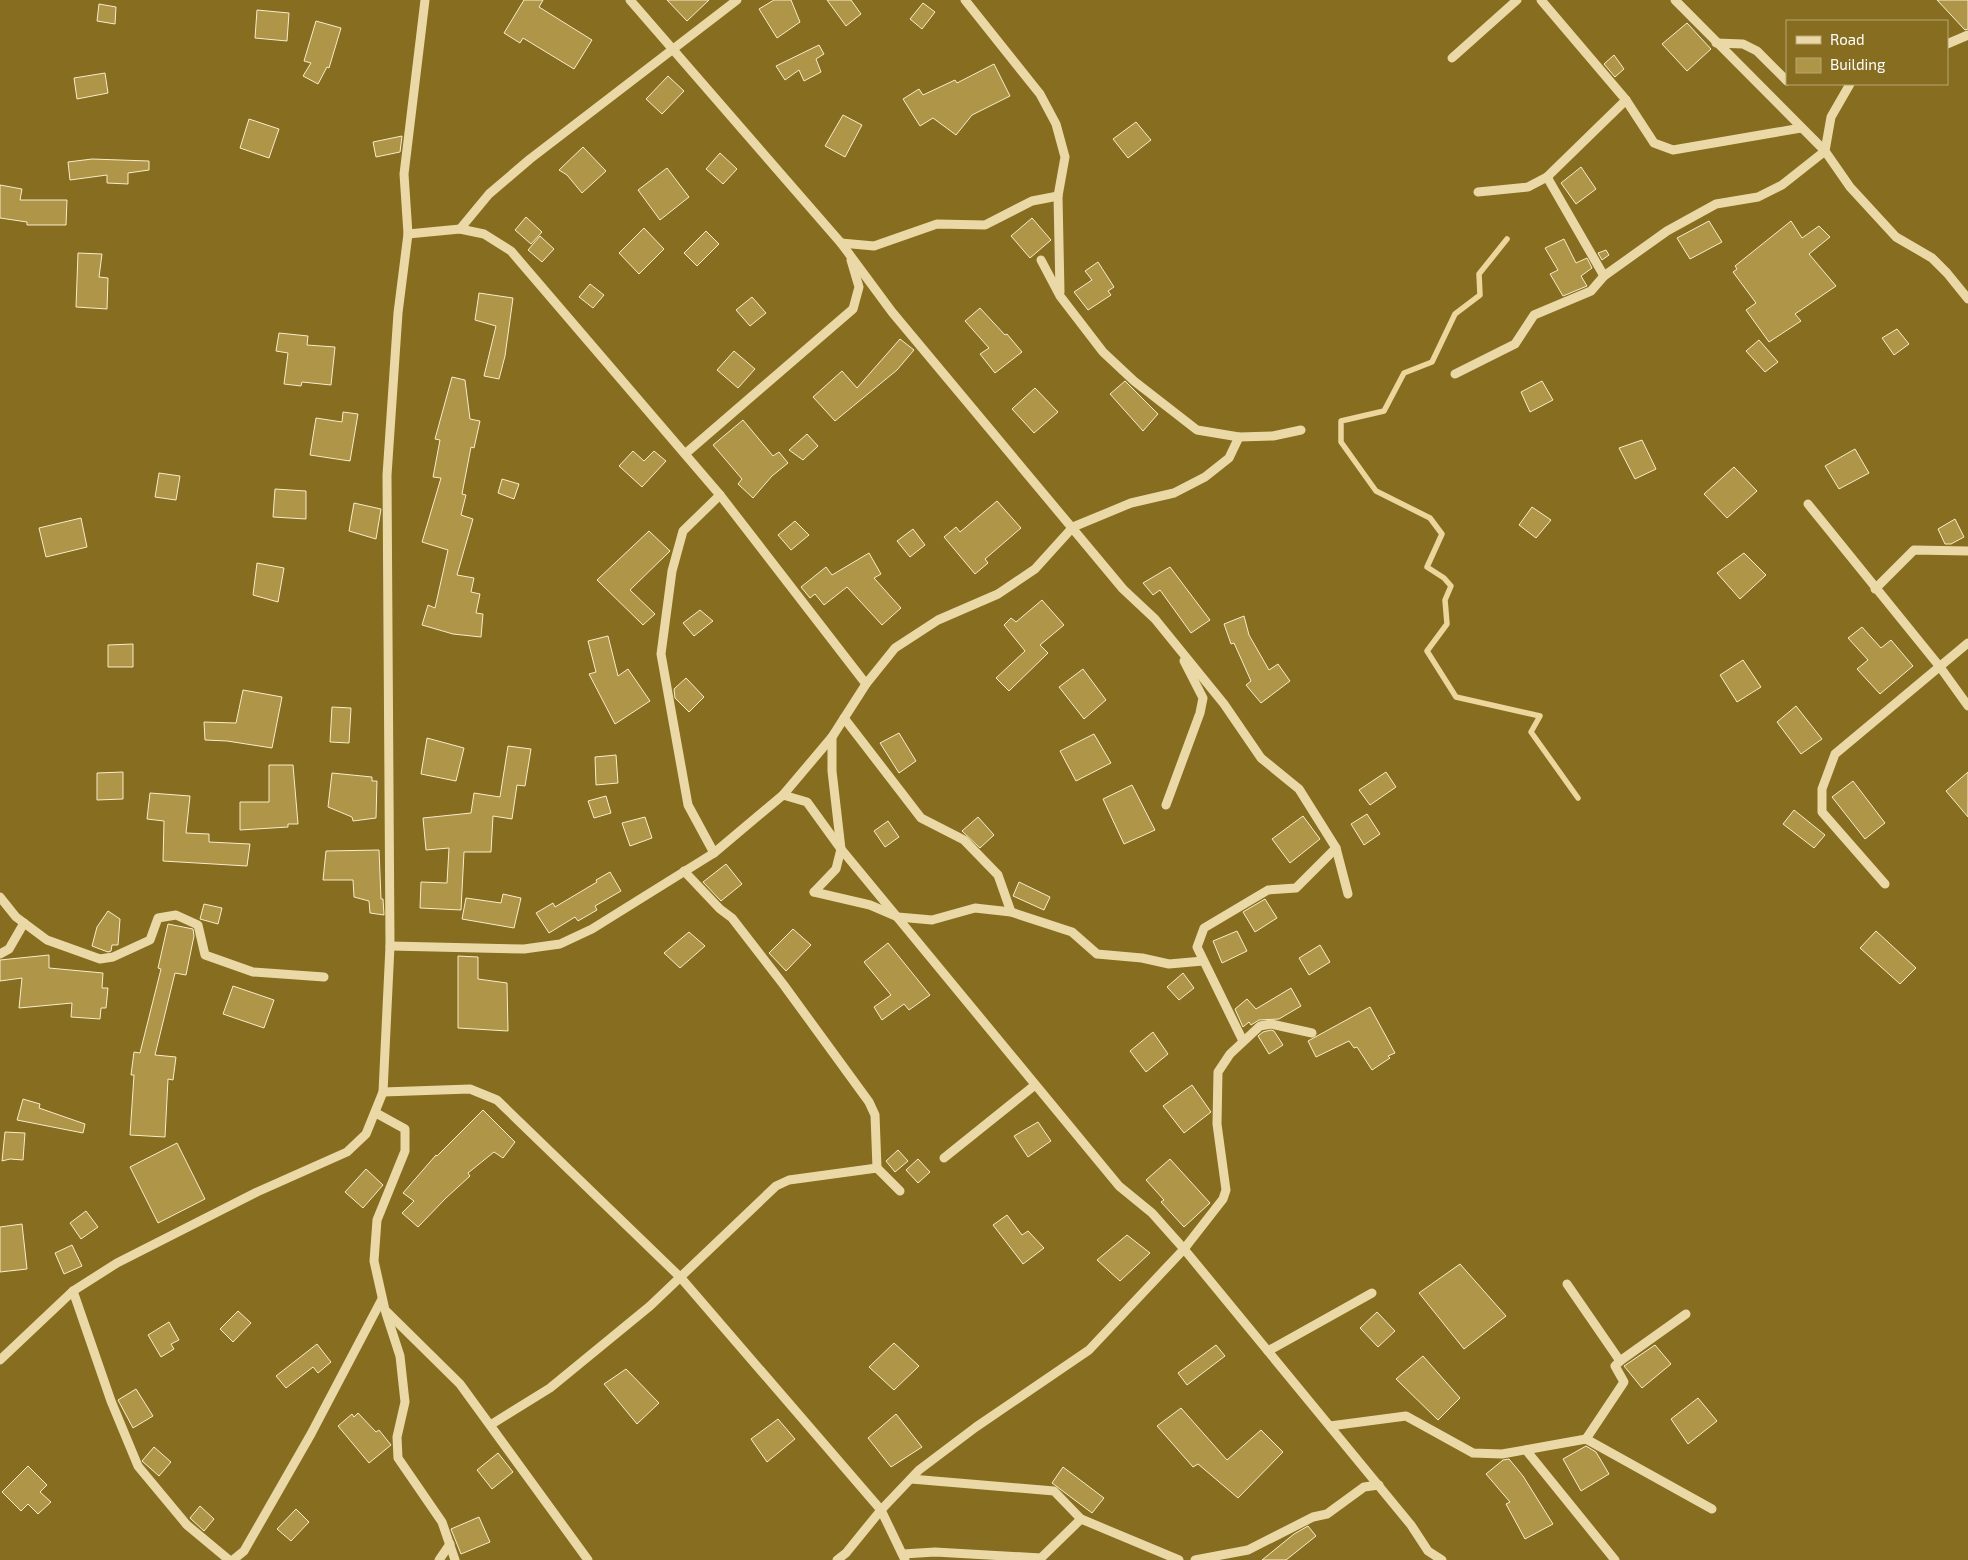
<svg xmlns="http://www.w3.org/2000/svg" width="1968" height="1560" font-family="'Exo 2',sans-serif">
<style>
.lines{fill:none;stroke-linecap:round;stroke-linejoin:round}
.stream{stroke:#ecd69b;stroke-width:5.5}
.building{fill:#af9547;stroke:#f8eccc}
.minor{stroke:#ead9a7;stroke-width:9}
</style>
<rect width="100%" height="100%" fill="#866d1f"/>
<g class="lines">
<path class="stream" d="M1507,239L1479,274L1480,295L1455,314L1432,362L1404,373L1384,411L1341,421V442L1376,491L1430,518L1442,534L1427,567L1444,578L1451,586L1445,600L1447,624L1427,651L1456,697L1540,716L1531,732L1578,798"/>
</g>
<g class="building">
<path d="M524,0H543L539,7L592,40L574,69L523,38L520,43L504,33Z"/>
<path d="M667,0H709L687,21Z"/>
<path d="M774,0H791L800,22L777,38L759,9Z"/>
<path d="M827,0H851L861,14L846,26Z"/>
<path d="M1937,0H1968V29L1965,30Z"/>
<path d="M923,3L935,12L922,29L910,19Z"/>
<path d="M99,4L116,7L115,24L97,21Z"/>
<path d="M257,10L289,13L287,41L255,38Z"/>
<path d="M316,21L341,28L329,68L327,67L318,84L303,76L311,63L304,61Z"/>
<path d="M1687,23L1711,49L1687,71L1662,44Z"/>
<path d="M819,45L824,54L816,59L821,72L804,81L799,70L785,80L776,66Z"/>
<path d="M1614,55L1624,69L1615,77L1604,64Z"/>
<path d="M994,64L1010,96L972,115L956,135L933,118L920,126L903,99L919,89L923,95L955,80L957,83Z"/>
<path d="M105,73L108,93L77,99L74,78Z"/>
<path d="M668,76L684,91L662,114L646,99Z"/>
<path d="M843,115L862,125L845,157L825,146Z"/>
<path d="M249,119L279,129L269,158L240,148Z"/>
<path d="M1136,122L1151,140L1128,158L1113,139Z"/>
<path d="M402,136L400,152L376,157L373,142Z"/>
<path d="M583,147L606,171L582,193L567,175L559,170Z"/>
<path d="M720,153L737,169L723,184L706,169Z"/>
<path d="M92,159L149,161V170L128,173V184L107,183V175L70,180L68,162Z"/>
<path d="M1581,167L1596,189L1576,204L1561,183Z"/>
<path d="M667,168L689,197L660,220L638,190Z"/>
<path d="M0,185L22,189L20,200H67L66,225H27V222L0,218Z"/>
<path d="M526,217L542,232L531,244L515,230Z"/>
<path d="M1032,218L1051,240L1030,258L1011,236Z"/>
<path d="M1709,221L1722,242L1690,259L1677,238Z"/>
<path d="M1791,221L1802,238L1819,226L1830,237L1809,254L1836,286L1795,314L1801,321L1769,342L1746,310L1756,303L1733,272L1737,269L1735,266Z"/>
<path d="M644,228L664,249L639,274L619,253Z"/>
<path d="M706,231L719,244L697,266L684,253Z"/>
<path d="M540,236L554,249L542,262L528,250Z"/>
<path d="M1564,239L1576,263L1587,258L1592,268L1581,276L1587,286L1563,296L1550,274L1558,270L1545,248Z"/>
<path d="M1606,250L1609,255L1602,260L1598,253Z"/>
<path d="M78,253L102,254L99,277L108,278L107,309L76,307Z"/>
<path d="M1098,262L1114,287L1108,291L1111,295L1088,310L1074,292L1092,280L1085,271Z"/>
<path d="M590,284L604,295L593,308L579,297Z"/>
<path d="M479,293L513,298L505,356L499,379L484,376L496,326L475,320Z"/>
<path d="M752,297L766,313L750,326L736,310Z"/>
<path d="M980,308L1005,335L1007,334L1022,352L995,373L980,354L989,348L965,321Z"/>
<path d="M1897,329L1909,344L1894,355L1882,338Z"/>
<path d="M279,333L308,336L307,345L335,347L331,385L302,382L301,386L284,384L288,353L276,351Z"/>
<path d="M900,339L914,350L897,370L835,421L813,397L842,371L857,388Z"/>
<path d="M1759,340L1778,362L1765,372L1746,351Z"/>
<path d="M734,351L755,369L738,388L717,370Z"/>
<path d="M452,377L465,380L470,419L480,421L474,448L471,447L462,494L466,495L461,515L473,519L457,575L474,578L471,592L480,594L476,613L483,614L481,637L453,634L422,625L428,605L435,608L448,550L422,542L441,478L433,477L440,440L435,439Z"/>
<path d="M1125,381L1158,414L1143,431L1110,394Z"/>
<path d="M1542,381L1553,400L1530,412L1521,392Z"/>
<path d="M1035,388L1058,412L1034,433L1012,409Z"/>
<path d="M343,412L358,414L350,461L310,455L316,418L342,422Z"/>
<path d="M743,420L773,456L779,452L788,463L772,476L753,498L738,484L742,479L713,445Z"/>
<path d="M807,434L818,446L803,460L789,450Z"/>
<path d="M1642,440L1656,469L1635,479L1619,448Z"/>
<path d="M1855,449L1869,473L1839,489L1825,466Z"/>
<path d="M633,451L644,461L654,451L666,461L642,487L619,466Z"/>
<path d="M1734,467L1757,491L1727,518L1704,494Z"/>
<path d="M159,473L180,476L176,500L155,497Z"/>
<path d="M502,479L519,484L514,499L498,493Z"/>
<path d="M275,489L306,491V519L273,517Z"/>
<path d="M997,501L1021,528L985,559L988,563L975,574L944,537L956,527L960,532Z"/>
<path d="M354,503L381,509L376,539L349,531Z"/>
<path d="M1532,507L1551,520L1536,538L1519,525Z"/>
<path d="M81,518L87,547L46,557L39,528Z"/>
<path d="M1955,519L1964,537L1951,544H1945L1938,529Z"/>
<path d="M795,521L809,535L791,550L778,535Z"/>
<path d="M913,529L925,545L910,557L897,541Z"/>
<path d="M649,531L670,551L630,590L655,614L643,625L597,580Z"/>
<path d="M869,553L881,574L874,578L901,608L882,625L847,587L824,605L815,594L810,598L801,587L826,567L832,575Z"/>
<path d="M1744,553L1766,575L1740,599L1717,573Z"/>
<path d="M257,563L284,568L278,602L253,595Z"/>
<path d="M1170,567L1210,620L1191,633L1160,590L1153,595L1143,583Z"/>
<path d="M1042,600L1064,625L1040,645L1048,653L1009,691L996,678L1025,651L1004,625L1011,618L1016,622Z"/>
<path d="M700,610L713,621L694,636L683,623Z"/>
<path d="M1244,616L1249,635L1269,670L1278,664L1290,681L1261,703L1246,685L1251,681L1234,643L1231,644L1224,624Z"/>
<path d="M1862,627L1881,648L1891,640L1913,666L1880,694L1857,669L1868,660L1848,638Z"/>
<path d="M608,636L618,676L628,669L650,701L615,724L589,674L596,672L588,641Z"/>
<path d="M133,644V667H108V645Z"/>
<path d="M1743,660L1761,687L1737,702L1720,675Z"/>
<path d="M1083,669L1106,700L1084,719L1059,687Z"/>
<path d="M686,678L704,697L689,712L675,698L674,689Z"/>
<path d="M243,690L282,697L272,748L227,741L205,740L204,722L236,723Z"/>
<path d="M1796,706L1822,739L1801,754L1777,722Z"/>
<path d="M332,707L351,708L349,743L330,742Z"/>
<path d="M899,733L916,761L899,773L880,743Z"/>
<path d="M1094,734L1111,763L1076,781L1060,751Z"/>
<path d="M427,738L464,748L456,781L421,774Z"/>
<path d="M508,746L531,749L525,786L517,785L512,819L493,816L491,852H464L461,910L420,908L421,882L447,883L449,848L426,850L423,818L471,813L474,793L500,797Z"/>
<path d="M616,755L618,783L596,785L595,757Z"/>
<path d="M269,765H293L298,824H288V827L240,830V802H269Z"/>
<path d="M123,772V799L97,800V773Z"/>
<path d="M1386,772L1396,787L1370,805L1359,790Z"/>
<path d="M1968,772V817L1946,791Z"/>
<path d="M332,773L372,777V781H377L376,818L353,821L352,817L328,807Z"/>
<path d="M1853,781L1885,823L1865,839L1832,797Z"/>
<path d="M1132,785L1155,830L1124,844L1103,799Z"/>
<path d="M150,793L190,796L186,833L209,834V842L250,844L247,866L163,861L164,821L147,819Z"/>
<path d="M606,796L611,813L594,818L588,801Z"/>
<path d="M1794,810L1825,835L1814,848L1783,824Z"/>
<path d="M1367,814L1380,834L1364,845L1351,824Z"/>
<path d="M1303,816L1320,839L1290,863L1272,839Z"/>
<path d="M645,817L652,838L630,846L622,823Z"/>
<path d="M978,817L994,835L980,848L962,831Z"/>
<path d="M888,821L899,837L885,847L874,831Z"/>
<path d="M379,850L381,899H383L384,915L370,913L369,901L354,897L353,880H323L326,851Z"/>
<path d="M726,864L742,884L721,901L703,882Z"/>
<path d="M610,872L621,891L595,906L597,910L578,921L575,917L549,933L536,913L553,903L555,907L597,882L596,880Z"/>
<path d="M1019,882L1050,897L1044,910L1013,896Z"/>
<path d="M503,894L521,898L514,928L462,919L466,898L501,903Z"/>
<path d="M1265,899L1277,918L1255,932L1243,912Z"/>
<path d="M204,904L222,908L218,924L200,919Z"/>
<path d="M108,911L120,919L118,945H112L111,951L108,952L92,946L97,927Z"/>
<path d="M168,924L193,929L194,936L186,975L175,973L155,1055L176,1057L173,1080L168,1079L165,1137L130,1135L134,1075H131L134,1052L140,1053L161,969L158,968Z"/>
<path d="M793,929L811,945L786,971L769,953Z"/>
<path d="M1237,931L1247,951L1222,963L1213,941Z"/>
<path d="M1876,931L1916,968L1900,984L1860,948Z"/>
<path d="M689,932L705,946L680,968L664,953Z"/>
<path d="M888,943L930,995L909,1010L904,1004L882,1020L874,1007L891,995L864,962Z"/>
<path d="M1320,945L1330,962L1309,975L1299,958Z"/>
<path d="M49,955V968L103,973L102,988H108L106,1008H101L100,1019L71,1017L72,1003L19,1008L22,978L0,981V960Z"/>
<path d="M458,956L478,957V979L507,983L508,1031L458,1028Z"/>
<path d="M1183,973L1194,988L1179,1000L1167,987Z"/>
<path d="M233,986L274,1000L264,1028L223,1014Z"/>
<path d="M1291,988L1301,1006L1279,1019L1259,1020L1251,1025L1249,1022L1243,1027L1235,1009L1247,999L1256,1009Z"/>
<path d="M1370,1007L1395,1053L1388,1056L1390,1058L1372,1070L1357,1047L1354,1048L1349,1041L1316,1057L1308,1041Z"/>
<path d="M1271,1030L1274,1031L1283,1045L1269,1054L1258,1036L1263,1032Z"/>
<path d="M1153,1032L1168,1054L1146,1072L1130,1051Z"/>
<path d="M1192,1085L1211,1112L1184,1133L1163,1106Z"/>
<path d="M23,1099L40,1104L39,1108L85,1124L83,1133L17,1120Z"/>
<path d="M483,1110L515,1142L503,1158L494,1152L468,1173L470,1176L446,1198L418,1227L402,1213L414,1201L403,1193L436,1155L437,1156Z"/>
<path d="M1038,1122L1051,1141L1028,1157L1014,1136Z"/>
<path d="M5,1132L25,1133L23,1160L10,1159L2,1161Z"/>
<path d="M177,1143L205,1199L158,1223L130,1167Z"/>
<path d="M898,1150L908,1161L895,1172L886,1161Z"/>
<path d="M918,1159L930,1172L918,1183L906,1170Z"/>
<path d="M1170,1159L1210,1203L1184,1227L1161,1202L1164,1200L1146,1180Z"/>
<path d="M366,1169L383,1185L363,1208L345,1192Z"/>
<path d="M86,1211L98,1227L81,1239L70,1223Z"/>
<path d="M1007,1215L1022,1235L1028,1231L1044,1248L1023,1264L993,1225Z"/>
<path d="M22,1224L27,1269L0,1272V1227Z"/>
<path d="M1127,1235L1150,1253L1120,1281L1097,1260Z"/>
<path d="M72,1245L82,1266L64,1274L55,1253Z"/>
<path d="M1460,1264L1506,1316L1464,1349L1419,1293Z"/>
<path d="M238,1311L251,1323L233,1342L220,1329Z"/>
<path d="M1377,1312L1395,1331L1378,1347L1360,1328Z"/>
<path d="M169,1322L179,1340L171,1344L174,1349L161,1357L148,1335Z"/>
<path d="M894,1343L919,1366L894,1390L869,1367Z"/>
<path d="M317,1344L331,1362L318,1373L313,1367L286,1388L276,1376Z"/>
<path d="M1216,1345L1225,1356L1187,1385L1178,1373Z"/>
<path d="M1655,1345L1671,1364L1642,1388L1624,1366Z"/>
<path d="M1423,1356L1460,1398L1438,1420L1396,1379Z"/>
<path d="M626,1369L659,1403L637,1424L604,1384Z"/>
<path d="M136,1389L153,1416L133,1428L118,1400Z"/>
<path d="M1698,1398L1717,1421L1688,1444L1671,1419Z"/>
<path d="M1181,1408L1227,1460L1261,1430L1283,1452L1238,1498L1198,1464L1193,1467L1157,1426Z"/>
<path d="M358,1413L376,1432L379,1430L391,1445L369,1463L338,1426L352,1414L354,1417Z"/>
<path d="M896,1414L922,1447L891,1467L868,1438Z"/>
<path d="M778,1419L795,1439L767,1462L751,1439Z"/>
<path d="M1586,1446L1596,1452L1609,1474L1581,1491L1563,1459Z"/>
<path d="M154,1447L171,1462L159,1476L142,1461Z"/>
<path d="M498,1453L513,1472L492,1489L477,1470Z"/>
<path d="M1509,1459L1523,1476L1553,1524L1525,1539L1506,1504L1510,1502L1486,1474L1503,1460Z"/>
<path d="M28,1466L47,1485L40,1492L51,1502L38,1514L28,1504L21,1511L2,1492Z"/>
<path d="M1063,1467L1104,1498L1092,1513L1052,1483Z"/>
<path d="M200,1506L214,1519L204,1531L190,1518Z"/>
<path d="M296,1509L309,1522L291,1541L277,1529Z"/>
<path d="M479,1517L490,1542L461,1554L451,1529Z"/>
<path d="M1308,1526L1316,1536L1286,1560H1262L1294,1534Z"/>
</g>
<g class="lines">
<g class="minor">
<path d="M630,0L841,243L892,312L1123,589L1155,619L1224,704L1261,758L1299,789L1336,848L1348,894"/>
<path d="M965,0L1040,94L1056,124L1065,157L1058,196L1060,292"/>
<path d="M1541,0L1626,100L1654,143L1673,150L1801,128"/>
<path d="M1716,43L1743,44L1757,51L1787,81"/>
<path d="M1947,44L1968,35"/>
<path d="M1452,58L1517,0"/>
<path d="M1850,84L1831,117L1825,151L1850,187L1896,237L1932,258L1947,273L1968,299"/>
<path d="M1547,177L1604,276"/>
<path d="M1478,192L1528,187L1547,177L1626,100"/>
<path d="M460,229L489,194L530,159L737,0"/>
<path d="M408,234L460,229L484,234L511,251L720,495L866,684"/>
<path d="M841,243L874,246L937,224L985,225L1032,201L1058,196"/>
<path d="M1041,260L1060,296L1103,352L1134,381L1197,430L1239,437L1273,436L1301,430"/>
<path d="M1455,374L1515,344L1534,315L1591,291L1604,276L1667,231L1716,204L1758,197L1782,185L1825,151L1675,0"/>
<path d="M685,454L853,309L859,287L851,260"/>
<path d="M1808,504L1940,667L1968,706"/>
<path d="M1875,589L1914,550L1968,551"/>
<path d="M844,718L921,818L964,840L998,875L1011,912"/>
<path d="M783,795L807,802L841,849L1119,1186L1152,1213L1184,1249L1411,1525L1428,1551L1442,1560"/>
<path d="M1166,805L1200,713L1203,698L1184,661"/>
<path d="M714,853L688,805L661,654L672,571L683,531L720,495"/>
<path d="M684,871L720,909L732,918L783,984L869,1102L875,1115L877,1168"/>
<path d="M1885,884L1822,812V789L1835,754L1968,643"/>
<path d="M814,892L870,905L898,917L932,920L975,908L1011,912L1072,932L1097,954L1142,958L1169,964L1203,961"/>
<path d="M814,892L836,869L841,849L832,771V737"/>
<path d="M0,897L16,917L47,940L100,959L113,957L150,940L158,918L176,915L198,925L205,955L253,972L324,977"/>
<path d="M390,946L524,949L560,944L592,929L714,853L783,795L832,737L866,684L895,648L938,620L998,594L1035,569L1073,527L1131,503L1174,493L1205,477L1229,458L1239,437"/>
<path d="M0,954L9,949L24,923"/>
<path d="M1243,1041L1197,947L1204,928L1268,890L1296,888L1336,848"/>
<path d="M383,1092L470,1089L497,1100L681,1278L881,1510L905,1560"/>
<path d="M376,1113L405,1129V1151L377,1220L374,1261L385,1310L460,1384L588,1560"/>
<path d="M944,1158L1035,1085"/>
<path d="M1567,1284L1620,1361L1615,1366L1624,1382L1586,1439"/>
<path d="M73,1291L111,1401L138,1466L187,1525L229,1560"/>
<path d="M386,1313L400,1356L405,1402L397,1437L398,1458L442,1522L455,1560"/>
<path d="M1268,1351L1372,1293"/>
<path d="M0,1360L73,1291L117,1263L257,1192L347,1152L366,1134L383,1092L390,946L387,475L398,313L408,234L404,174L425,0"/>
<path d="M1620,1361L1686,1314"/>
<path d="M492,1424L550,1388L650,1306L776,1186L789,1180L877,1168L900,1191"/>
<path d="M1330,1426L1406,1416L1473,1453L1502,1454L1586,1439L1712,1509"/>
<path d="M1526,1450L1615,1560"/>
<path d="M911,1479L1054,1491L1081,1519L1179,1560"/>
<path d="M903,1554L935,1552L1041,1558L1081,1519"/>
<path d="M233,1560L244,1551L311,1434L382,1299"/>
<path d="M439,1560L450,1544"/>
<path d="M837,1560L846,1553L881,1510L919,1470L976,1427L1089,1350L1184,1249L1223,1199L1226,1190L1217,1124L1218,1072L1230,1054L1260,1026L1271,1024L1312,1033"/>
<path d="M1195,1560L1248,1550L1313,1517L1327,1514L1364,1487L1379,1485"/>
</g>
</g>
<rect x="1786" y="20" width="162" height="65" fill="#866d1f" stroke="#b6a779"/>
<rect x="1796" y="36" width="25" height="8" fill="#ead9a7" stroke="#b6a779"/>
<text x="1830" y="45" font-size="15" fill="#ffffff">Road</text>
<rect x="1796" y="58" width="25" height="15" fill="#af9547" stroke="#b6a779"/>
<text x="1830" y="70" font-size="15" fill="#ffffff">Building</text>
</svg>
